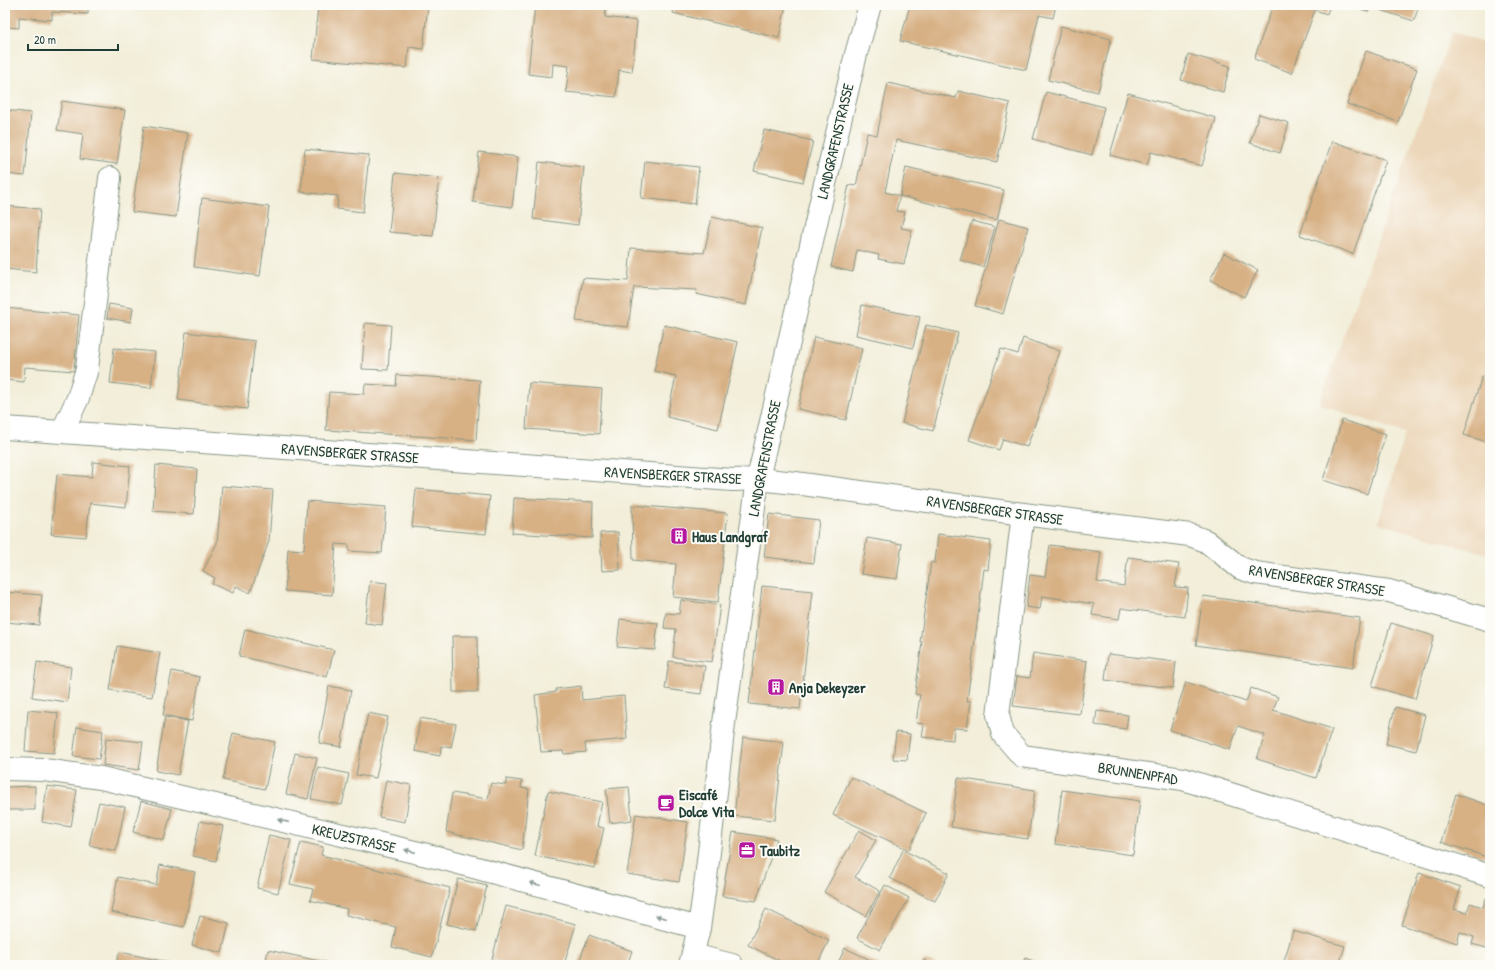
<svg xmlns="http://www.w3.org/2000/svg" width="1495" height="970" font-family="'Patrick Hand',sans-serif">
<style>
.built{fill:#ecd7ba}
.building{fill:#d7b084}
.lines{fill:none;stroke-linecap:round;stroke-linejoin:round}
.minor-casing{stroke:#889686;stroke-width:24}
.minor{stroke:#fff;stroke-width:22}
.oneway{fill:#8f9e9a}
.labels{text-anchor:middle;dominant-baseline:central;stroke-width:4;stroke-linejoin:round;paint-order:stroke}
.street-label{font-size:15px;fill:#1f3d34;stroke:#fdfcf7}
.poi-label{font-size:15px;font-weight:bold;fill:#1f3d34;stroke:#fdfcf7;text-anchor:start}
</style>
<rect width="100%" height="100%" fill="#fdfcf7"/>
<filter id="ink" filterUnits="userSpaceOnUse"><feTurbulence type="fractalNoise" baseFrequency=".025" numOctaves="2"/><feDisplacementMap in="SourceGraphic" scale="8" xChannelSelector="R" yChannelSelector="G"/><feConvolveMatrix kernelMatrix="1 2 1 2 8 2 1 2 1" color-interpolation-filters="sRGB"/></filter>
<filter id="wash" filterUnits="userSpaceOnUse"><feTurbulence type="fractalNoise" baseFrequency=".012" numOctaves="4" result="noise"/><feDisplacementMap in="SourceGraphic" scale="16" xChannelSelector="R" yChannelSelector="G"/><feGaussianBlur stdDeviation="0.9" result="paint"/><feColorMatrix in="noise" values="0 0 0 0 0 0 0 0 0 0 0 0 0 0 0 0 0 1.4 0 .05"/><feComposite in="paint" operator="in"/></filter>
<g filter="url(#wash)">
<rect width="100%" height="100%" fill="#f2eed9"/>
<path class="built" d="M1452,32L1490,44V555L1378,523L1405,433L1319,404Z"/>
<g id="blocks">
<g class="building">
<path d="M5,5H88V14L52,12V20L19,17V28L5,27Z"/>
<path d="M318,5H428L423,49L409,47L407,68L313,59Z"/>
<path d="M535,5H606L605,17L637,21L632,72L619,70L616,97L566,92L569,66L553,64L552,77L528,74Z"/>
<path d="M675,5H786L779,38L673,13Z"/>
<path d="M910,5H1056L1053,18L1039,15L1026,70L900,41Z"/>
<path d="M1273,5L1292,10L1294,5H1330L1327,14L1315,10L1292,73L1254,59Z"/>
<path d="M1350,5H1370L1368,12Z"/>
<path d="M1372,5H1419L1414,21L1371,7Z"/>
<path d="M1061,26L1111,39L1098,92L1048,80Z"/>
<path d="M1366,51L1417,69L1398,122L1347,104Z"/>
<path d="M1188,54L1230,66L1223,92L1181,80Z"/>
<path d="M888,83L956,98L958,91L1010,103L997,162L896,140L885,192L900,196L896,211L905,212L901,228L912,230L904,264L878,259L879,255L857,250L853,272L831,267L849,185L856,186L867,133L877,135Z"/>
<path d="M1046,92L1104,107L1092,155L1033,139Z"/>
<path d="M1128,93L1216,118L1202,166L1151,152L1147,165L1110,155Z"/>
<path d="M62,101L125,110L117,164L80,159L83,134L57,130Z"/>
<path d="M5,110L31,113L25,176L5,174Z"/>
<path d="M1259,114L1289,123L1280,153L1250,143Z"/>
<path d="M144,126L188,133L176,217L132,212Z"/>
<path d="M764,130L813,141L803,182L754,171Z"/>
<path d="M1332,141L1386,160L1353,254L1300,235Z"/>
<path d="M305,149L369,155L363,212L337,209L338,196L301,192Z"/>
<path d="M479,152L518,157L512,207L473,202Z"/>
<path d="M645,161L699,167L695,204L641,198Z"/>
<path d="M539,162L584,167L578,225L533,219Z"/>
<path d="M906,167L1004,190L997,220L900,196Z"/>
<path d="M395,173L439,178L433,236L389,232Z"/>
<path d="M202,198L269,207L260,276L194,267Z"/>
<path d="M5,206L40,209L36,272L5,269Z"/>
<path d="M712,217L762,228L746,305L696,294L697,290L634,287L628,327L576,321L583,278L628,281L631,248L704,253Z"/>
<path d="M999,219L1028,227L1003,314L975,306Z"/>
<path d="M972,221L995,227L983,267L960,260Z"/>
<path d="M1224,253L1258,270L1244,297L1210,280Z"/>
<path d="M109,304L133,308L131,322L107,318Z"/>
<path d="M862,305L920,317L913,348L856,335Z"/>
<path d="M5,308L79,315L74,371L25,367L24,382L5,380Z"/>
<path d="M365,323L391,325L388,370L362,369Z"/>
<path d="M664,325L738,342L718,429L667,417L676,376L654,371Z"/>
<path d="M926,325L958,333L933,431L902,423Z"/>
<path d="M186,332L255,341L247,409L178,400Z"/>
<path d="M814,337L862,348L846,420L798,409Z"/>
<path d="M1023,338L1060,351L1027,447L1003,439L999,450L969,440L1001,349L1018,354Z"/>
<path d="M114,348L155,352L151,388L110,383Z"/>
<path d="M397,375L480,380L476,440L326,430L329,392L364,394L365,384L396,386Z"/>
<path d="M1482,376L1490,379V443L1464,435Z"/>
<path d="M529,383L602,389L599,434L526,429Z"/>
<path d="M1342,420L1386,434L1367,494L1323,480Z"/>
<path d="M93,462L130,466L126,507L90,503L86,537L51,534L57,474L92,477Z"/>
<path d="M156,465L197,469L194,514L153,511Z"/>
<path d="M222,486L273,490L269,541L250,593L236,586L233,593L212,584L215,578L203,571L217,543Z"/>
<path d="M416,489L490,496L486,534L412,527Z"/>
<path d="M514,498L593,502L592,538L512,533Z"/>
<path d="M307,501L386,507L382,553L349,551V545L336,544L332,595L285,591L288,549L304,550Z"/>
<path d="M632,505L728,513L718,602L673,597L676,564L633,560Z"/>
<path d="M769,514L819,520L814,563L764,557Z"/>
<path d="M618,532L620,570L602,571L600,533Z"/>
<path d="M938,534L991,541L988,570L984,569L967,701H971L967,729L954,728L953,740L922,737L924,724L916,723L920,695L915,694L922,642H920L931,562L935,563Z"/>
<path d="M867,538L902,544L897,579L861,574Z"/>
<path d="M1050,545L1101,552L1097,582L1110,584L1124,586L1128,557L1179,564L1175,587L1188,588L1185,617L1121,608L1119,619L1092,615L1094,604L1042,596L1040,609L1026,607L1030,575L1045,577Z"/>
<path d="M370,581L387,583L382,625L365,623Z"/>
<path d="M762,586L813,591L800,709L749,704Z"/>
<path d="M5,592L42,595L39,625L5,622Z"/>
<path d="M1203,596L1360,618L1353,668L1196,645Z"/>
<path d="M681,600L720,605L712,662L673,657L676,629L664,628L666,613L679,614Z"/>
<path d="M620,619L658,623L655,650L617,647Z"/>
<path d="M1391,623L1434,636L1415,699L1372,686Z"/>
<path d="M245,629L334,650L327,677L239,656Z"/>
<path d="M452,636H477L478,692H453Z"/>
<path d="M117,646L160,653L152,697L110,690Z"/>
<path d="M1033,653L1087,661L1080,714L1013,706L1017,676L1030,678Z"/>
<path d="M1108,654L1176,662L1173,688L1105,680Z"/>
<path d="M669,661L705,666L701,694L665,689Z"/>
<path d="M37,662L71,667L67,702L32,697Z"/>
<path d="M172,671L200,677L192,721L163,715Z"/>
<path d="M1186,682L1246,702L1251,688L1278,697L1273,710L1332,729L1316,778L1257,759L1265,735L1238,726L1230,750L1170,730Z"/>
<path d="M329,686L351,690L341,747L319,743Z"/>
<path d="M581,686L582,700L624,696L627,739L585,743L586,752L564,754L563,751L541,752L535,695L556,692V689Z"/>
<path d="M1395,707L1425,715L1416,751L1386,744Z"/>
<path d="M28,710L58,713L54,753L25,751Z"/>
<path d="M1097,711L1128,715L1126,729L1095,725Z"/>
<path d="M368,713L388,717L376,778L356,775Z"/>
<path d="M165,717L188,721L178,775L156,771Z"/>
<path d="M420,718L456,724L451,748L441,746L440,756L415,751Z"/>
<path d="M77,727L103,731L99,759L73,756Z"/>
<path d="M896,732L910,734L907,760L893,759Z"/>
<path d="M233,733L275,742L265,789L223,780Z"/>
<path d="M743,737L784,742L775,820L734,816Z"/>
<path d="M106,738L143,742L139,770L103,765Z"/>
<path d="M295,753L317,758L308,799L286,794Z"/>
<path d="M318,767L349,774L342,805L311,799Z"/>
<path d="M851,777L926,813L909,850L833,815Z"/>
<path d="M958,778L1035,790L1028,839L951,827Z"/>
<path d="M506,779L522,781L521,788L529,789L522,850L446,832L452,793L488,799L491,783L506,785Z"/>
<path d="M386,780L411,785L405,822L379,817Z"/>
<path d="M35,786V810H5V787Z"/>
<path d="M47,786L77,790L71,827L42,822Z"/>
<path d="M629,787L632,820L610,823L606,789Z"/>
<path d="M1062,790L1140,801L1133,855L1055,844Z"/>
<path d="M548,791L602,802L597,826L604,828L595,868L535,856Z"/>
<path d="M1456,794L1490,806V858L1441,842Z"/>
<path d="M141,801L172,809L164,840L133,832Z"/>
<path d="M99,802L125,807L116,851L89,845Z"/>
<path d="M636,814L688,822L679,882L627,874Z"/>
<path d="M200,821L223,826L216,861L193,856Z"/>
<path d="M859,830L876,840L855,877L880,891L866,916L824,892Z"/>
<path d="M733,832L777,839L756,901L722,896Z"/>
<path d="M269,835L291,840L278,893L257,888Z"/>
<path d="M301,842L323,847L321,855L450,888L432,957L392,947L396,927L346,915L347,909L310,900L313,889L290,884Z"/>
<path d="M903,850L949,873L935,901L890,878Z"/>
<path d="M160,865L195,872L184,927L111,912L118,877L156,885Z"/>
<path d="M1419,873L1461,887L1454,909L1467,913L1470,903L1483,907L1486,898L1490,899V949L1472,944L1474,937L1460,932L1457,943L1402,925Z"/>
<path d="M458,879L487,886L476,931L447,924Z"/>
<path d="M885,885L909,898L880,950L857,938Z"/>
<path d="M506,906L576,924L564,965H512L492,959Z"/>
<path d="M766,909L829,940L817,965H788L748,945Z"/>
<path d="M200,916L229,923L222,953L192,945Z"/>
<path d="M1293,931L1345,946L1339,965H1283Z"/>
<path d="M589,935L632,951L627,965H578Z"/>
<path d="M845,948L881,965H837Z"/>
<path d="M268,950L329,963L328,965H265Z"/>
<path d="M120,952L176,964V965H115Z"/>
<path d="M1025,958L1044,965H1022Z"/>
<path d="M924,960L936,965H921Z"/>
</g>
</g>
</g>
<g filter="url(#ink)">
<use href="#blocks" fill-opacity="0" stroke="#889686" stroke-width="1"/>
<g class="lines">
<defs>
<g id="minor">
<path d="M5,428L733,480L758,479L795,483L1023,514L1190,535L1206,541L1240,568L1255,573L1389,591L1490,620"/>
<path d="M62,432L78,398L87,369L110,178"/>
<path d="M1023,514L998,715L1003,734L1022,756L1183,779L1490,876"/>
<path d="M5,769L44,770L101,778L440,858L699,928"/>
<path d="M693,955L732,965"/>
<path d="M690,965L699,928L706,878L724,723L758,479L824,188L856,54L870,5"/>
</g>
</defs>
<use href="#minor" class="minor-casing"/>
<use href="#minor" class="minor"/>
</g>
<defs><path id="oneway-solid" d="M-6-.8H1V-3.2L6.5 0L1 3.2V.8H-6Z"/></defs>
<g class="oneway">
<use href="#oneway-solid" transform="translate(283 821) rotate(-167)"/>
<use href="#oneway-solid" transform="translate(410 851) rotate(-167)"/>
<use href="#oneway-solid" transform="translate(535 884) rotate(-165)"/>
<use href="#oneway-solid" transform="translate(661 917) rotate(-165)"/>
</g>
</g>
<defs>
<symbol id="building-square" viewBox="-11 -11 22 22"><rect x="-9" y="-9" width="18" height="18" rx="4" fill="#b5179e" stroke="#fdfcf7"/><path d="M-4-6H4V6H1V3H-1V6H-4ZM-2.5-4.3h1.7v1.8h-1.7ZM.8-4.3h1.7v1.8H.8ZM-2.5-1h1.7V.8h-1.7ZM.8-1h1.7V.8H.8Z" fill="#fff"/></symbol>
<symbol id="cafe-square" viewBox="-11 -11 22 22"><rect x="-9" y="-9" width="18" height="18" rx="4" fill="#b5179e" stroke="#fdfcf7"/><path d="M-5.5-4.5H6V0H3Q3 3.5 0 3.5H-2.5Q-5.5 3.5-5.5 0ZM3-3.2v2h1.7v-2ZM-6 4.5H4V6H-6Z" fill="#fff"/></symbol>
<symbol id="office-square" viewBox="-11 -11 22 22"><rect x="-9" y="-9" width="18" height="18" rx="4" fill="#b5179e" stroke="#fdfcf7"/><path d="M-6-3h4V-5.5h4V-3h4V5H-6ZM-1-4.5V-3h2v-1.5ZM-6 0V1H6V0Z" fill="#fff"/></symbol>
</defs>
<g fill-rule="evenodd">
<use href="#building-square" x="669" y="526" width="20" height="20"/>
<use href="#building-square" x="766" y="677" width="20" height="20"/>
<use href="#cafe-square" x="656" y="793" width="20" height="20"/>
<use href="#office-square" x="737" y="840" width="20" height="20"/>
</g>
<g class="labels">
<g class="street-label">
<text transform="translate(835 141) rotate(-77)">LANDGRAFENSTRASSE</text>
<text transform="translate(350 453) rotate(4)">RAVENSBERGER STRASSE</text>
<text transform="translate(764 458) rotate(-79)">LANDGRAFENSTRASSE</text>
<text transform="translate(673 475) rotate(3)">RAVENSBERGER STRASSE</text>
<text transform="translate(995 510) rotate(8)">RAVENSBERGER STRASSE</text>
<text transform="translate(1317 580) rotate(9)">RAVENSBERGER STRASSE</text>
<text transform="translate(1138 773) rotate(9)">BRUNNENPFAD</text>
<text transform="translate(354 838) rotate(13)">KREUZSTRASSE</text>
</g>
<g class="poi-label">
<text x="692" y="536">Haus Landgraf</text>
<text x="789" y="687">Anja Dekeyzer</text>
<text x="679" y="794">Eiscafé<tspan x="679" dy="17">Dolce Vita</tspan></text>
<text x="760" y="850">Taubitz</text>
</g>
</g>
<rect width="1495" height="970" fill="none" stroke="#fdfcf7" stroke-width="20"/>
<path d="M28 44v6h90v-6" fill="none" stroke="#1f3d34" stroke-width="2"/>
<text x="34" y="44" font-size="12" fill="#1f3d34" stroke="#fdfcf7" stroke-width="3" paint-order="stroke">20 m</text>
</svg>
